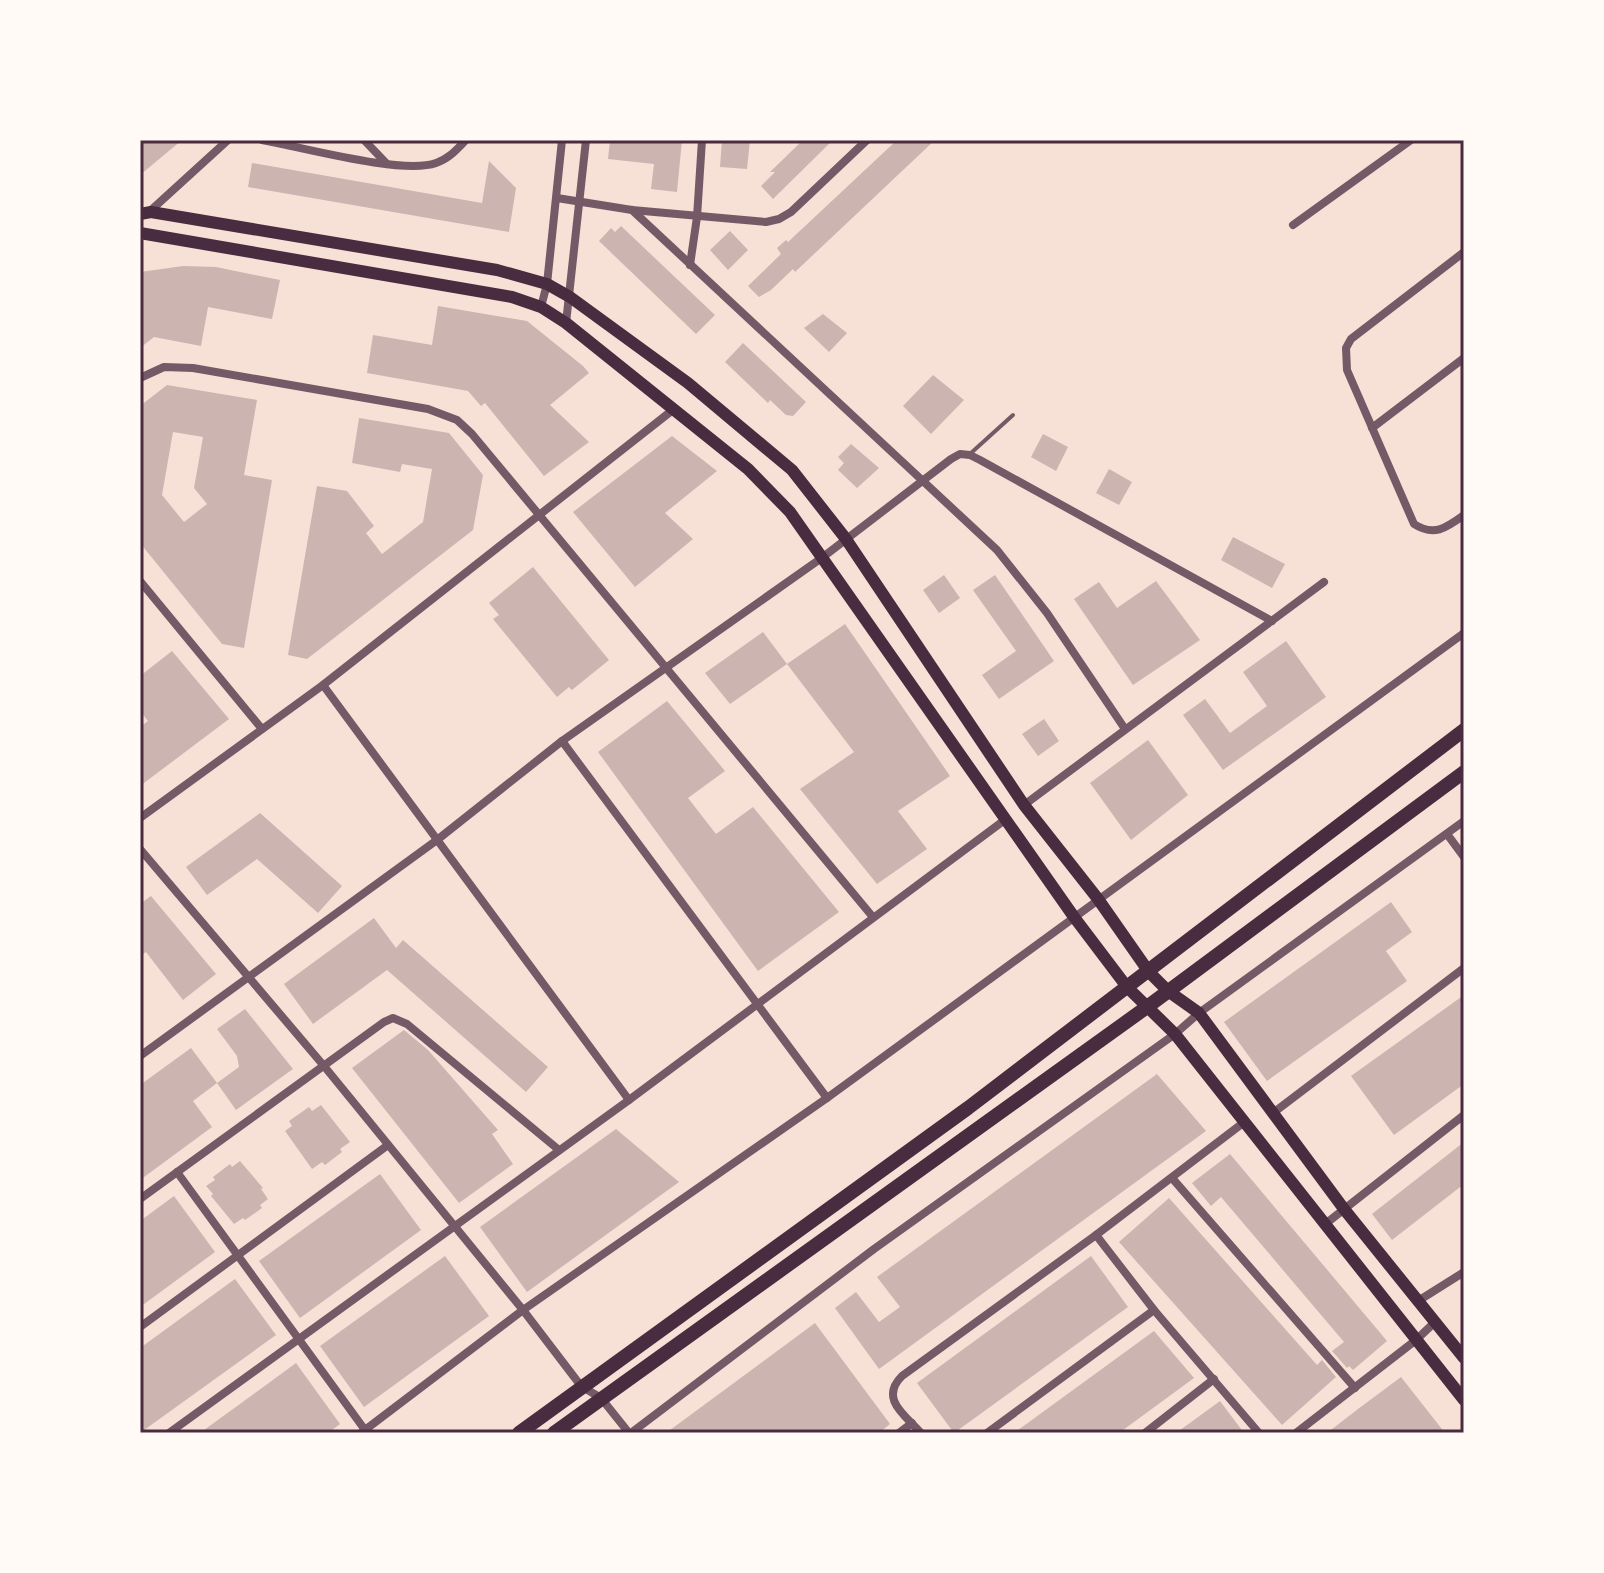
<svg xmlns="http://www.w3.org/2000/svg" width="1604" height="1573" font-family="Jost,sans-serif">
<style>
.building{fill:#ccb4b1;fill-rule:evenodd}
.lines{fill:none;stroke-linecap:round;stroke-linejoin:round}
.service{stroke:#755966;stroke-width:4}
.minor{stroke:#755966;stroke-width:8}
.secondary{stroke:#4a2c40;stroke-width:12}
.trunk{stroke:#4a2c40;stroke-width:14}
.neatline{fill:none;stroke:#4a2c40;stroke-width:3}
</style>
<rect width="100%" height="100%" fill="#f7e1d7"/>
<g class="building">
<path d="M140,140H182L140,175Z"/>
<path d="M610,140H682L677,192L651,189L654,164L608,159Z"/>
<path d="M722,140H750L747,169L720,167Z"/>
<path d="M803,140H833L773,199L761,186L775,172H770Z"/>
<path d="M897,140H935L795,272L793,269L771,290L759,297L748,286L781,254L777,248L786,240L788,242Z"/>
<path d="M489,161L516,188L509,232L248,187L252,163L482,203Z"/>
<path d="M621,226L715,315L696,334L599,241L611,228L615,232Z"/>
<path d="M730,231L748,250L728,270L710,250Z"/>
<path d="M183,266L216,267L280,280L272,319L208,307L201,346L154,337L140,348V272Z"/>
<path d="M438,306L527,321L583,366L589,373L550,405L589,442L544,476L485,403L481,406L468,391L367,373L373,335L432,345Z"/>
<path d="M823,314L847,333L829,352L804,328Z"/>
<path d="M743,343L806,402L793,416L786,415L770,400L768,403L725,362Z"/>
<path d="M933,375L964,400L931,434L903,406Z"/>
<path d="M167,385L257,400L244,475L272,480L244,648L222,644L140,543V406ZM173,432L203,437L194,488L207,504L184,522L162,495Z"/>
<path d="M359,418L449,433L483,475L473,530L307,659L288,655L317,486L347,491L374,526L366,533L382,554L423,522L432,469L402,464L400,472L352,463Z"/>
<path d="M1043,434L1068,447L1056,471L1031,457Z"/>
<path d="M672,436L717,471L665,513L693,539L635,587L573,512Z"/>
<path d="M851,444L879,468L857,488L838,470L844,463L838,457Z"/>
<path d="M1109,469L1132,482L1119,505L1096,493Z"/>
<path d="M1233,537L1285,564L1272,588L1221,560Z"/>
<path d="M533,567L609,660L572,690L569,687L557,697L493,619L499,615L489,603Z"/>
<path d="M944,575L960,598L939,613L923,590Z"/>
<path d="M995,575L1054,661L999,699L982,675L1016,651L973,590Z"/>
<path d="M1156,581L1200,640L1133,685L1074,599L1099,582L1117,608Z"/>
<path d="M845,624L950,776L898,811L927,849L877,884L800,789L854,752L787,664Z"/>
<path d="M763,632L787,664L730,704L705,673Z"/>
<path d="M1286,641L1326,697L1223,770L1183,715L1205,699L1230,733L1267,706L1243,672Z"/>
<path d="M172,651L229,719L140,786V727L148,721L140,711V676Z"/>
<path d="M667,701L725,771L688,798L716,834L753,807L839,912L758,971L598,752Z"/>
<path d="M1044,719L1059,741L1038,756L1022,734Z"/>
<path d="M1148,740L1188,795L1131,840L1090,783Z"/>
<path d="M260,813L342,886L318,913L257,859L207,895L186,867Z"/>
<path d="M151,896L216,974L183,1000L146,952L140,956V904Z"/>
<path d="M1391,902L1412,932L1386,951L1407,981L1267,1081L1224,1022Z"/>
<path d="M374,918L396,948L403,940L548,1067L526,1092L387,970L313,1024L284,984Z"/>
<path d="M1464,995V1084L1394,1135L1351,1076Z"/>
<path d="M245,1009L293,1069L236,1110L217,1083L239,1067L237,1056L217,1029Z"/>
<path d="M404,1030L428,1050L498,1130L492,1134L513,1164L459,1203L352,1068Z"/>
<path d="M191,1048L217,1083L193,1101L212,1127L140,1180V1085Z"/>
<path d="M1157,1074L1206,1131L879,1369L835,1308L856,1292L879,1322L900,1307L877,1277Z"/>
<path d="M321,1105L350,1142L340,1149L342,1152L325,1165L322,1162L312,1169L285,1131L292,1126L289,1121L309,1107L312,1111Z"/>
<path d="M616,1129L679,1182L527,1292L480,1227Z"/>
<path d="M1464,1142V1184L1392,1240L1372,1214Z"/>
<path d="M1230,1154L1387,1341L1353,1370L1349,1366L1347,1368L1332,1351L1344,1342L1221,1197L1211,1206L1192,1183Z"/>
<path d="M240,1161L263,1188L261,1189L268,1199L260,1205L262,1208L245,1220L243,1218L234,1224L211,1196L213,1194L206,1186L215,1180L213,1177L230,1164L232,1167Z"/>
<path d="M380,1174L421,1230L300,1318L259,1261Z"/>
<path d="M174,1196L215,1252L140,1307V1221Z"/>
<path d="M1169,1198L1317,1365L1322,1360L1336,1377L1282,1425L1119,1242Z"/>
<path d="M445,1256L489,1316L364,1407L320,1346Z"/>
<path d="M1091,1256L1128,1307L954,1433L917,1383Z"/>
<path d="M235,1279L276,1335L140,1433V1348Z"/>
<path d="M815,1323L890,1424L879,1433H666Z"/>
<path d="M1154,1331L1194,1378L1119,1433H1014Z"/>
<path d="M296,1363L340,1424L328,1433H200Z"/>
<path d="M1401,1377L1445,1433H1327L1358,1409Z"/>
<path d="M1220,1401L1244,1433H1176L1194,1420Z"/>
</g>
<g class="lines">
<path class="service" d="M971,453L1013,415"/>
<g class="minor">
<path d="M262,140C301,147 403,175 436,163C449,159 457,149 466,140"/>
<path d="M364,140L387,164"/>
<path d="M557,198L632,210L766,222L779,219L791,212L867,140"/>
<path d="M632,210L997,550L1047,613L1125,729"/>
<path d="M149,212L228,140"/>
<path d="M1293,225L1411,140"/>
<path d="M1464,252L1351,339L1346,348L1347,370L1414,524C1434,537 1446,528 1464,515"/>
<path d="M690,265L697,217L702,140"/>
<path d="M541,307L547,284L562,140"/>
<path d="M566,323L586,140"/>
<path d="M140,378L164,367L193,368L428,409L457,420L472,434L872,916"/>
<path d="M1372,428L1464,358"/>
<path d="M140,581L262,729"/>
<path d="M323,685L629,1100"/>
<path d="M562,741L827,1098"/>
<path d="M1024,805L1324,582"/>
<path d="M140,818L323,685L674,409"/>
<path d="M1447,834L1464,857"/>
<path d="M140,849L324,1066L523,1310L581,1386L601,1398L629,1433"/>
<path d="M140,1056L437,840L562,741L823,557L951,459L960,454L970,455L980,460L1272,621"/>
<path d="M1273,1113L1464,968"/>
<path d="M177,1172L365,1430"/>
<path d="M1172,1178L1355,1388"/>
<path d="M140,1199L384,1022L393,1018L407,1024L559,1150"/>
<path d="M1324,1225L1464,1115"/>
<path d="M1096,1235L1154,1310L1259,1433"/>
<path d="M1418,1301L1464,1272"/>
<path d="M140,1327L388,1145"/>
<path d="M169,1433L629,1100L1006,819"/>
<path d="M361,1433L523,1310L827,1098L1464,633"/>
<path d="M631,1433L874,1249L1175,1034L1199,1013L1464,821"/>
<path d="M899,1433L912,1423"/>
<path d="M921,1433C905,1415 879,1399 902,1376L1096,1235L1243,1123"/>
<path d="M987,1433L1154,1310"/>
<path d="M1145,1433L1214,1379"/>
<path d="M1296,1433L1416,1340L1435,1322"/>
</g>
<g class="secondary">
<path d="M140,214L151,212L497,270L547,284L570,297L688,383L792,470L846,539L1024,805L1098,899L1149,972L1168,991L1199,1013L1344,1209L1464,1358"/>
<path d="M140,233L512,297L541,307L566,323L748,469L790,512L1074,917L1127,987L1175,1034L1464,1400"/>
</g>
<g class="trunk">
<path d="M519,1433L968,1108L1464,730"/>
<path d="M554,1433L1147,1007L1464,772"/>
</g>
</g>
<rect width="1604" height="1573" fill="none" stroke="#fffaf5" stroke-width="284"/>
<rect x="142" y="142" width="1320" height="1289" class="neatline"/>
</svg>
